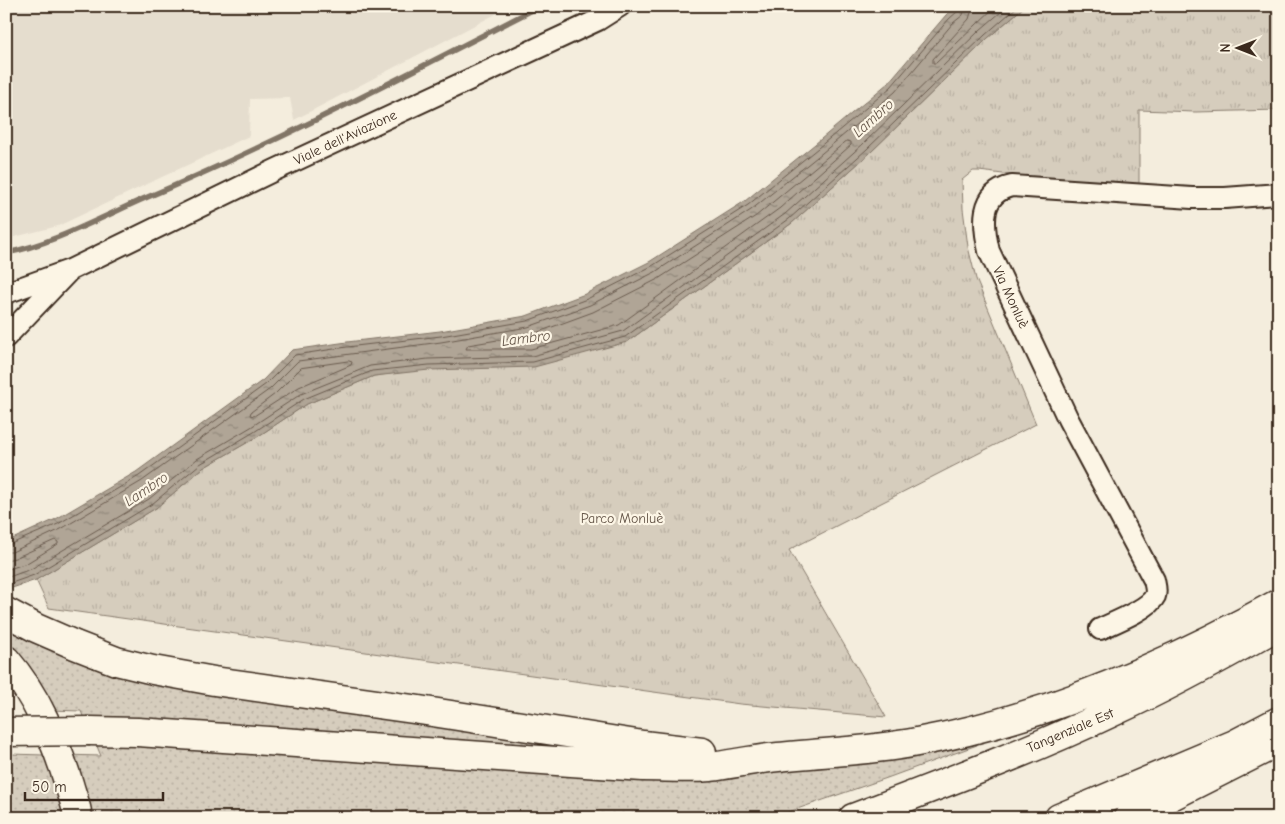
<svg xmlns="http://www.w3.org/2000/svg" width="1285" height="824" viewBox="0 0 1285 824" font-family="'Comic Neue',sans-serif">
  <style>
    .built { fill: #e5ddce }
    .grass { fill: url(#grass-dots); stroke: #887c6e }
    .park { fill: url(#park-tufts); stroke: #887c6e }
    .water { fill: url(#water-ripples); stroke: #817466 }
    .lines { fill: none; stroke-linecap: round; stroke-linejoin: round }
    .shore { stroke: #6a5b4e; stroke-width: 1 }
    .stream { stroke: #817466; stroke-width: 5.5 }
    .street-casing { stroke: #3b2a1e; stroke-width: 24 }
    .highway-casing { stroke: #3b2a1e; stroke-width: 31 }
    .street { stroke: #fcf5e5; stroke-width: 20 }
    .highway { stroke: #fcf5e5; stroke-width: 28 }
    .highway-bridge-casing { stroke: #3b2a1e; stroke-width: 31; stroke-linecap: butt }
    .highway-bridge { stroke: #fcf5e5; stroke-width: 28 }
    .labels { text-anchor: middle; stroke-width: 4.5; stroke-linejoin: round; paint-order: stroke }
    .street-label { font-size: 14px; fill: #3b2a1e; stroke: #fcf5e5 }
    .park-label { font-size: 14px; fill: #625346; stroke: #fcf5e5 }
    .water-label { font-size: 15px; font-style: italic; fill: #645548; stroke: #fcf5e5 }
  </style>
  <defs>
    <pattern id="grass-dots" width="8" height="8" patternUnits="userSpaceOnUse" patternTransform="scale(1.25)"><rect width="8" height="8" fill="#d6cdbd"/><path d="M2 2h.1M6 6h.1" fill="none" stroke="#b9b0a2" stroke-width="1.8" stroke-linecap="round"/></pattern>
    <pattern id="park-tufts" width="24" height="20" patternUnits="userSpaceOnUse" patternTransform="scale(1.25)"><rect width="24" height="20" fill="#d6cdbd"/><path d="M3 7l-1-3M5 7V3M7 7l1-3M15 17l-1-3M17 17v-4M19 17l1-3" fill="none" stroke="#b9b0a2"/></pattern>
    <pattern id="water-ripples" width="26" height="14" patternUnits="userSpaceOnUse" patternTransform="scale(1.25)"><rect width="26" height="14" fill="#b0a596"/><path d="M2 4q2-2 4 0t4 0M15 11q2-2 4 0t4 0" fill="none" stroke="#90877a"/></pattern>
  </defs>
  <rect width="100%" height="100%" fill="#f4eddd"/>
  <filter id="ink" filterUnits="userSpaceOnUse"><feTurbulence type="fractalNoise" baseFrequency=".02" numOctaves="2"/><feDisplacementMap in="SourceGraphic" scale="10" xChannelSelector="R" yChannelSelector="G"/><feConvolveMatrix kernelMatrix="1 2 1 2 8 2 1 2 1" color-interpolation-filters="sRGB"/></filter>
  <g filter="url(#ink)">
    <path class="built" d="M6,6h505l-217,114 -4,-22 -40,1 -1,37 -191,90 -52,13z"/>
    <path class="grass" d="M6,620l45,25 541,104 -508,-30 -3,-8 -31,-1 -7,-16 -37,-50z
      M94,739l664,33 52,-4 40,-5 127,-24v6l-90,33 -116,40h-687l-21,-63 38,1z
      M6,745l4,9 34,1 15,35 5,28h-58z"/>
    <path class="park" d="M1025,6h254v104l-84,2 -56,-2v77l-104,-9 -56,-7h-6l-11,9 1,29 5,38 8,32 60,145 -247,126 97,167 -146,-13 -691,-96 -13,-28 120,-72 47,-40 54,-31 50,-33 67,-28 253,-34 165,-119 79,-71 117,-114z"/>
    <path class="water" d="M956,6h69l-37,32 -117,114 -79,71 -165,119 -93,25 -105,3 -55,6 -67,28 -50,33 -54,31 -47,40 -120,72 -30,10v-48l50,-23 80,-47 127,-92 29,-30 55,-8 93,-11 86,-15 59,-22 64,-32 96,-61 70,-57 73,-61 58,-68z"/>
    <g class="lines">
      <path class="shore" d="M973,6l-4,13 -36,40v4h3l60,-57
        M847,141l4,1v3l-71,63 -161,117 -88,24h-65l2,-4 65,-11 60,-22 65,-33 98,-63z
        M349,361l3,1 -1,3 -52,22 -45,29 -4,-1 1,-3 24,-18 26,-26z
        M6,546l52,-22 81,-48 127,-92 29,-29 52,-8 94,-11 86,-15 60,-22 65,-33 96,-61 70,-57 73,-61 58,-68 9,-8 1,-5
        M6,552h6l49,-23 81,-48 128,-92 28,-28 143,-19 87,-15 62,-22 65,-33 96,-62 71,-57 73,-61 58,-69 10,-8 2,-9
        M6,560l9,-2 40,-18 3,2v2l-31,19 -21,7
        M6,578l25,-9 118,-70 48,-40 54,-32 50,-33 69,-28 58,-7 104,-3 91,-25 162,-117 78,-70 117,-114 28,-24
        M6,585l28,-10 118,-71 48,-40 54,-32 50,-33 68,-28 57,-6 104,-3 92,-25 164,-118 78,-70 118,-114 33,-29"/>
      <path class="stream" d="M6,253c44,-8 96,-36 137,-54 136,-57 266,-126 397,-193"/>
      <defs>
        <path id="street" d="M6,293l64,-23 205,-100 323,-150 22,-14
          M6,337l61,-64
          M1100,629c13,-6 49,-20 55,-33 2,-5 0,-11 -1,-16l-86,-161 -79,-168c-6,-26 -10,-58 23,-65l180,12h33l54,-4"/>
        <path id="highway" d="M6,612l30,16 39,17 41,16 37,9 61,11 199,28 230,36 59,7
          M6,660c31,36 49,80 63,124 3,11 8,23 9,34
          M90,731l48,1 505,35c22,0 45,2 68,0 22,-3 44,-8 67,-10 46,-5 93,-6 139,-15 127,-23 249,-76 362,-139
          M853,818c89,-34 178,-67 264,-108 55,-25 109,-55 162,-85
          M1059,818l176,-74 44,-23
          M1128,818l137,-69"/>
      </defs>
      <use href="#street" class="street-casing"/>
      <use href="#highway" class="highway-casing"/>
      <use href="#street" class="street"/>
      <use href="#highway" class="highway"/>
      <defs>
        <path id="highway-bridge" d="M6,732l84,-1"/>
      </defs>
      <use href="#highway-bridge" class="highway-bridge-casing"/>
      <use href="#highway-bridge" class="highway-bridge"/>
    </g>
  </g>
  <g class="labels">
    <g class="street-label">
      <text transform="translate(345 137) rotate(-25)" y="5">Viale dell'Aviazione</text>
      <text transform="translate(1011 297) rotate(65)" y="5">Via Monluè</text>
      <text transform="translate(1070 730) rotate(-23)" y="5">Tangenziale Est</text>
    </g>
    <g class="park-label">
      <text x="622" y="523">Parco Monluè</text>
    </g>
    <g class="water-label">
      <text transform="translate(873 118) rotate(-42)" y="5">Lambro</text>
      <text transform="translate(526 338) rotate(-7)" y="5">Lambro</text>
      <text transform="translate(146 489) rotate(-34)" y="5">Lambro</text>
    </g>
  </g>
  <rect width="1285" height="824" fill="none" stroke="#fcf5e5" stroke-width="25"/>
  <rect x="12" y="12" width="1260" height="799" fill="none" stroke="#3b2a1e" stroke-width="2" filter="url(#ink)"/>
  <g transform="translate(1238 48) rotate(270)" stroke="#fcf5e5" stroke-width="4" paint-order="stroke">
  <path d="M0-4L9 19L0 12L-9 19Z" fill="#3b2a1e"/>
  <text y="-8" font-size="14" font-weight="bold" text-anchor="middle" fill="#3b2a1e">N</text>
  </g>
  <path d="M25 792v8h138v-8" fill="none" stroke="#3b2a1e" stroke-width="2.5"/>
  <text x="32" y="792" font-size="15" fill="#3b2a1e" stroke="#fcf5e5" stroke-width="4" paint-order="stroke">50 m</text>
</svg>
